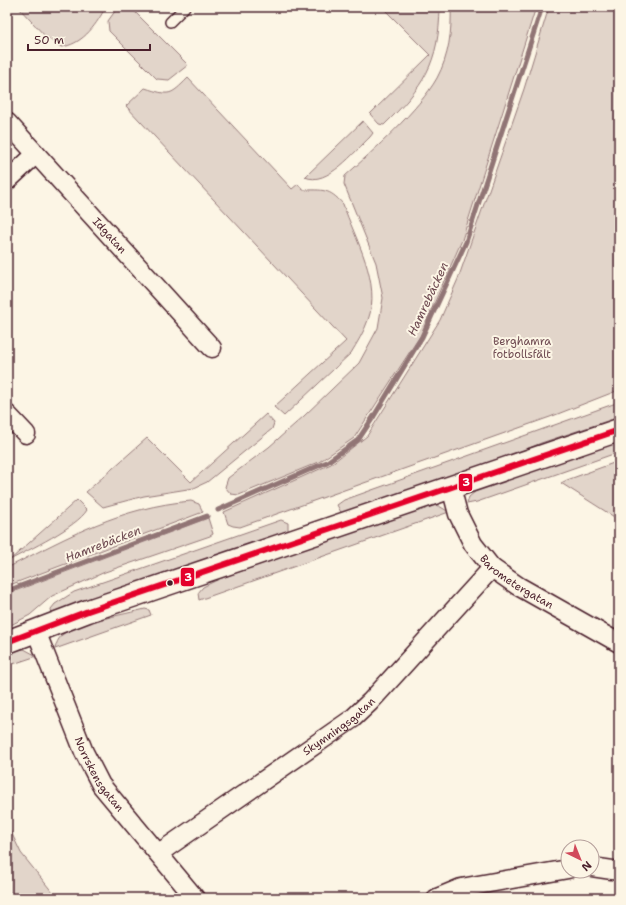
<svg xmlns="http://www.w3.org/2000/svg" width="626" height="905" viewBox="0 0 626 905" font-family="'Shantell Sans',sans-serif">
  <style>
    .green { fill: #e2d5ca; stroke: #967a7a }
    .lines { fill: none; stroke-linecap: round; stroke-linejoin: round }
    .stream { stroke: #917474; stroke-width: 5 }
    .lane-casing { stroke: #4a1f2b; stroke-width: 12 }
    .street-casing { stroke: #4a1f2b; stroke-width: 21 }
    .secondary-casing { stroke: #4a1f2b; stroke-width: 25 }
    .lane { stroke: #fcf5e5; stroke-width: 9 }
    .street { stroke: #fcf5e5; stroke-width: 18 }
    .secondary { stroke: #fcf5e5; stroke-width: 22 }
    .bus-1-casing { stroke: #fcf5e5; stroke-width: 9 }
    .bus-1 { stroke: #e4002b; stroke-width: 6 }
    .bus-dot { fill: #4a1f2b; stroke: #fcf5e5; stroke-width: 1.5 }
    .labels { text-anchor: middle; stroke-width: 4; stroke-linejoin: round; paint-order: stroke }
    .street-label { font-size: 11px; fill: #4a1f2b; stroke: #fcf5e5 }
    .park-label { font-size: 11px; fill: #704c53; stroke: #fcf5e5 }
    .water-label { font-size: 12px; font-style: italic; fill: #6d4950; stroke: #fcf5e5 }
    .line-badge { stroke: #fcf5e5; stroke-width: 1.5 }
    .badge-label { font-size: 11px; text-anchor: middle; font-weight: bold; fill: #fff }
  </style>
  <rect width="100%" height="100%" fill="#fcf5e5"/>
  <filter id="ink" filterUnits="userSpaceOnUse"><feTurbulence type="fractalNoise" baseFrequency=".025" numOctaves="2"/><feDisplacementMap in="SourceGraphic" scale="8" xChannelSelector="R" yChannelSelector="G"/><feConvolveMatrix kernelMatrix="1 2 1 2 8 2 1 2 1" color-interpolation-filters="sRGB"/></filter>
  <g filter="url(#ink)">
    <path class="green" d="M18,7h85l1,3c-9,17 -23,35 -43,37l-15,-10z
      M118,7h12l58,58 -19,15 -12,-1 -48,-48 -1,-10z
      M382,7h58c-1,57 -16,79 -56,118l-5,-1 -9,-10 60,-59z
      M451,7h85l-74,233 -42,96 -66,102 -35,24 -80,33 -8,-1 -6,-7 3,-9 41,-31 35,-31 55,-53 19,-35 5,-30 -7,-35 -32,-79 1,-8c28,-25 74,-66 92,-98 12,-22 15,-47 14,-71z
      M549,7h70v383l-69,27 -310,110 -7,-1 -5,-2 -4,-12 107,-48 36,-28 73,-116 18,-41 66,-190z
      M188,78l104,111 6,-5 5,6c20,0 26,-2 40,14 12,35 39,79 25,116 -4,12 -11,23 -17,33l-67,63 -10,-9 72,-66 -220,-235 19,-18c25,8 25,8 43,-10z
      M363,121l10,12 -3,4c-15,14 -43,50 -65,40z
      M619,402v15l-78,26 -60,25 -138,48 -6,-11 7,-5z
      M266,414l8,9 -2,6 -65,53 -13,6 -50,8 -41,11 -17,-15 61,-54 44,44z
      M619,440v12l-142,50 -10,2 2,-7 7,-6 16,-8 81,-26z
      M619,461v59l-58,-37 6,-3z
      M77,500l10,10c-10,17 -59,40 -77,50l-3,1v-3l3,2z
      M191,501l8,3 4,8 -196,74v-18c62,-32 114,-61 184,-67z
      M429,505l10,1 10,6 -250,88 -1,-7 5,-6 16,-8z
      M208,518l5,16 -3,2 -105,36 -53,24 -22,19 -23,12v-33z
      M281,520l7,3v11l-236,80 -1,-5 4,-5 19,-12z
      M145,609l4,1 2,5 -96,34c1,-5 3,-10 7,-14 13,-12 64,-21 83,-26z
      M24,649l13,7 -30,10v-14z
      M7,829l4,3 10,21 36,45h-43l-7,-8z"/>
    <g class="lines">
      <path class="stream" d="M218,510l109,-48 31,-22 16,-24 48,-79 44,-95 76,-235
        M7,591l200,-75"/>
      <defs>
        <path id="lane" d="M170,22l15,-15"/>
        <g id="street">
          <path id="s1" d="M7,122l205,226"/>
          <path d="M7,181l29,-27"/>
          <path d="M7,414l19,20"/>
          <path id="s2" d="M451,487l7,27 15,30 19,24 26,18 101,57"/>
          <path id="s3" d="M36,631l48,121 17,33 94,113"/>
          <path id="s4" d="M159,853l193,-134 18,-17 122,-134"/>
          <path d="M592,867l27,4"/>
          <path d="M437,898l24,-10 107,-19"/>
        </g>
        <path id="secondary" d="M7,642l81,-31 531,-181"/>
      </defs>
      <use href="#lane" class="lane-casing"/>
      <use href="#street" class="street-casing"/>
      <use href="#secondary" class="secondary-casing"/>
      <use href="#lane" class="lane"/>
      <use href="#street" class="street"/>
      <use href="#secondary" class="secondary"/>
      <defs>
        <path id="bus-1" d="M7,642l81,-31 531,-181"/>
      </defs>
      <use href="#bus-1" class="bus-1-casing"/>
      <use href="#bus-1" class="bus-1"/>
    </g>
  </g>
  <circle class="bus-dot" cx="170" cy="583" r="3.5"/>
  <g class="labels">
    <g class="street-label">
      <text dy="4" stroke="none"><textPath href="#s1" startOffset="153">Idgatan</textPath></text>
      <text dy="4" stroke="none"><textPath href="#s2" startOffset="120">Barometergatan</textPath></text>
      <text dy="4" stroke="none"><textPath href="#s4" startOffset="220">Skymningsgatan</textPath></text>
      <text dy="4" stroke="none"><textPath href="#s3" startOffset="157">Norrskensgatan</textPath></text>
    </g>
    <g class="park-label">
      <text x="522" y="345">Berghamra<tspan x="522" dy="13">fotbollsfält</tspan></text>
    </g>
    <g class="water-label">
      <text transform="translate(428 299) rotate(-65)" y="4">Hamrebäcken</text>
      <text transform="translate(103 544) rotate(-21)" y="4">Hamrebäcken</text>
    </g>
  </g>
  <g class="line-badge">
    <rect x="458" y="473" width="15" height="19" rx="4" fill="#e4002b"/>
    <rect x="180" y="567" width="15" height="20" rx="4" fill="#e4002b"/>
  </g>
  <g class="badge-label">
    <text x="466" y="486">3</text>
    <text x="188" y="581">3</text>
  </g>
  <rect width="626" height="905" fill="none" stroke="#fcf5e5" stroke-width="24"/>
  <rect x="12" y="12" width="602" height="881" fill="none" stroke="#4a1f2b" stroke-width="1.5" filter="url(#ink)"/>
  <g transform="translate(580 859) rotate(137)"><circle r="19" fill="#fcf5e5" stroke="#b59f9b"/>
  <path d="M0-3L7 15L0 10L-7 15Z" fill="#d1495b"/>
  <text y="-6" font-size="11" font-weight="bold" text-anchor="middle" fill="#4a1f2b">N</text>
  </g>
  <path d="M28 44v6h122v-6" fill="none" stroke="#4a1f2b" stroke-width="2"/>
  <text x="34" y="44" font-size="12" fill="#4a1f2b" stroke="#fcf5e5" stroke-width="3" paint-order="stroke">50 m</text>
</svg>
